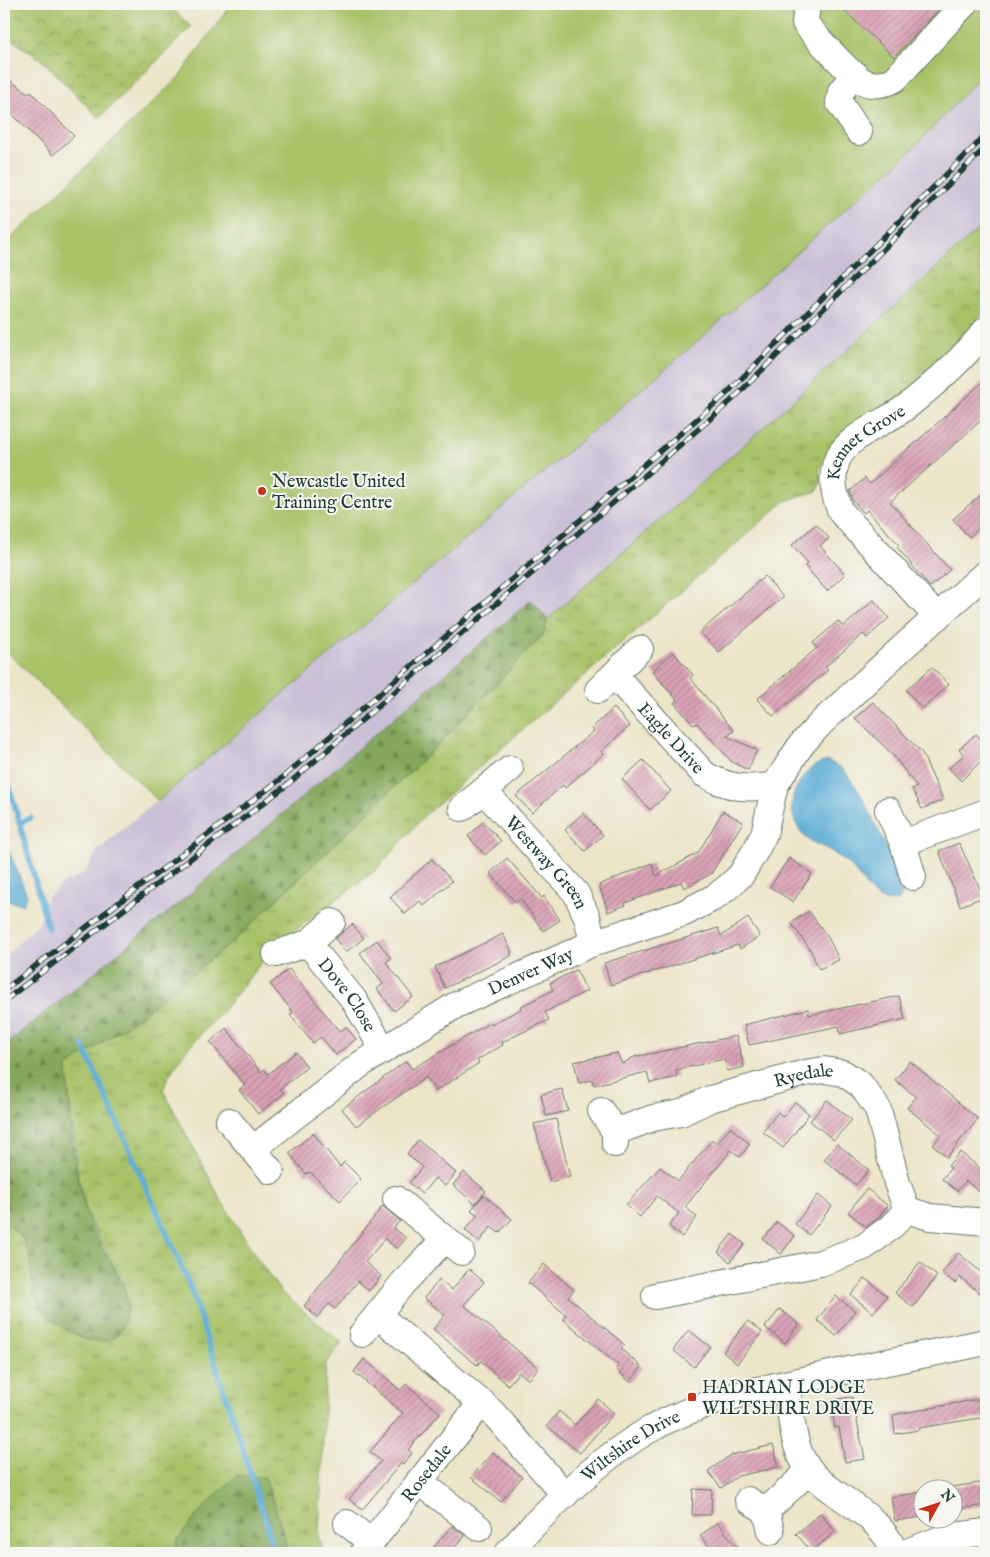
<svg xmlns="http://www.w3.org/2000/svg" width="990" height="1557" viewBox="0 0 990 1557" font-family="'IM FELL English',serif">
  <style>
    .railway { fill: #cabfd6 }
    .grass { fill: url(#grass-tufts); stroke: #64804e }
    .forest { fill: url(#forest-firs); stroke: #527248 }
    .park { fill: url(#park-crowns); stroke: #64804e }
    .pitch { fill: #a8c268; stroke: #64804e }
    .water { fill: #5dadd7; stroke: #3e7586 }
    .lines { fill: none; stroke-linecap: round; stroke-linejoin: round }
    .stream { stroke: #5dadd7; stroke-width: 5.5 }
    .building { fill: url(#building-hatch) }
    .minor-casing { stroke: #677868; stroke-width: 28 }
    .minor { stroke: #fff; stroke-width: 26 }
    .rail-casing { stroke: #1f3d34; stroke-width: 5.5 }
    .rail { stroke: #f6f6f2; stroke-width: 4; stroke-dasharray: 11; stroke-linecap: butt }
    .poi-dot { fill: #c8321e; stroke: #f6f6f2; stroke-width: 2 }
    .labels { text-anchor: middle; stroke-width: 4; stroke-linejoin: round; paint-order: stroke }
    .street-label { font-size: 18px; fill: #1f3d34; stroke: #f6f6f2 }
    .poi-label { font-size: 18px; fill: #1f3d34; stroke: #f6f6f2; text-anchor: start }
  </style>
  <defs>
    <pattern id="grass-tufts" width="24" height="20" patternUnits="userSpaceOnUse" patternTransform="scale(1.25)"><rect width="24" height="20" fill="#a8c268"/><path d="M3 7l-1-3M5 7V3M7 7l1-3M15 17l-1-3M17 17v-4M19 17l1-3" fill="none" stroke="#889f56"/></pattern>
    <pattern id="forest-firs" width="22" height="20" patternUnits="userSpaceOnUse" patternTransform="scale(1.25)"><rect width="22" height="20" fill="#86a85c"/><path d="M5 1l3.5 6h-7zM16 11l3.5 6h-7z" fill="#6d8a4d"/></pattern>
    <pattern id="park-crowns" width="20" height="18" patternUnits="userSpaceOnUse" patternTransform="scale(1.25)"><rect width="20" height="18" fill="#a8c268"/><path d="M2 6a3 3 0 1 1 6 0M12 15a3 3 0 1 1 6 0" fill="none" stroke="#889f56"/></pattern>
    <pattern id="building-hatch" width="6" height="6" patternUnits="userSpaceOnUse" patternTransform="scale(1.25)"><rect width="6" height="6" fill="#dba3b7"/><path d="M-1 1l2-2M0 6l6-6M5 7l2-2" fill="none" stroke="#b18696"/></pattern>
  </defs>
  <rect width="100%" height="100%" fill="#f6f6f2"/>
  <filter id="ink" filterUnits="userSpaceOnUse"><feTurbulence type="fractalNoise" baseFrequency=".02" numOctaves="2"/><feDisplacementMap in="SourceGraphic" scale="10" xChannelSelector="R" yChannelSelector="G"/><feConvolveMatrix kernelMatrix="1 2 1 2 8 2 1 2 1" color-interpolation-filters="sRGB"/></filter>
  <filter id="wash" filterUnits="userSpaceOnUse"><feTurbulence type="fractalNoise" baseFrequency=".0096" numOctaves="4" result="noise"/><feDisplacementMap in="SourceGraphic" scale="20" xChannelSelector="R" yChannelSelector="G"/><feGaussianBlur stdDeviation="1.12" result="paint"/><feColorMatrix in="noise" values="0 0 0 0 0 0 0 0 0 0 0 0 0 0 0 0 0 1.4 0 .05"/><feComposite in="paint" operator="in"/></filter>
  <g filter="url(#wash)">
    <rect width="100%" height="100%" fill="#ede5c9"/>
    <path class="railway" d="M986,70v152l-230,212 -208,185 -5,16 -539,477v-155l36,-35 8,-26 16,-13 21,-10 12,-22 601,-510 213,-190z"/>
    <path class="grass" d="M986,222v87l-16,19 -1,8 -47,45 -95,74 -8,14 2,13 -4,9 -32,10 -360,314 -50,56 -74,55 -36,32 -43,54 -35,37 -19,28 -5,13 58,110 36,58 24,34 61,51 -16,20 -7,176 6,14h-38l-50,-78 -35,34 -25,32v12h-173v-330c27,13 28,42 31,69l88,35 5,-19 -5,-24 -36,-70 -9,-38 -12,-109 70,-48 101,-81 205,-197 101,-106 5,-16 208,-185z"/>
    <path class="forest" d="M531,600l17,19 -5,16 -101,106 -205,197 -101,81 -69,48c3,48 5,100 19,146 4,12 11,23 16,34 9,19 28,40 25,62 -2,27 -18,38 -43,30 -12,-5 -36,-20 -43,-31 -19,-29 2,-66 -37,-85v-177l167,-136z
      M237,1475l28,2 18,55 4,21h-110v-12l25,-32z"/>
    <path class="park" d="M4,4h164l23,23 -92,91 -55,-56 -40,-28z"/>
    <path class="pitch" d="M231,4h755v66l-75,81 -213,190 -540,460 -149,-147 -5,-12v-397l175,-168z"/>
    <path class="water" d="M828,761l15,8 17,24 43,88 2,7 -7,13c-26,5 -33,-22 -49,-36 -6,-5 -12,-10 -18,-14 -9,-5 -20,-8 -27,-15 -13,-16 -16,-36 -5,-53 9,-13 14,-19 29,-22z
      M4,839l23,56 -4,10 -16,-5 -3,-4z"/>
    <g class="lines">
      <path class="stream" d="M4,766l44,162
        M19,823l12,-5
        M83,1045l107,241 77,239 6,28"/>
    </g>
    <g id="blocks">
      <path class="building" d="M837,4h107l-50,53z
        M4,76l24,17 2,-2 44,45 -21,19 -49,-49z
        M986,379v37l-96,86 60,68 -20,17 -33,-40 2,-2 -32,-35 -3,3 -11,-12 -3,-10 15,-13 5,6z
        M986,490v32l-17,15 -16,-18z
        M816,524l13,14 -9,8 25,28 -18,17 -22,-25 3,-3 -16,-18z
        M765,576l18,21 -64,55 -19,-20z
        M874,600l15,18 -22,20 -4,-4 -38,33 3,3 -55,46 -16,-17 60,-51 -4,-5 25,-22 5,6z
        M673,652l20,23 -3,3 44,53 -7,5 30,14 -9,20 -16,-8 -35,-39 -3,2 -20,-22 3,-3 -25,-29z
        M932,667l17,18 -27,24 -16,-19z
        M873,702l49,51 21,47 -21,9 -10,-20 5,-2 -24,-32 -38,-37z
        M614,708l16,18 -29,25 3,3 -39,34 -2,-3 -31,28 -16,-17 78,-65 -2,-3z
        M976,734l10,11v11l-25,25 -12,-13 15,-13 -5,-6z
        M643,760l28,31 -21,19 -28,-31z
        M723,811l20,11 -32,52 -27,14 -3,-6 -56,21 1,2 -18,7 -9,-27 53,-22 4,13 42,-23z
        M583,813l20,22 -18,16 -20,-21z
        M483,822l18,19 -16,14 -17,-19z
        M959,843l25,54 -24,9 -21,-55z
        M507,858l35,40 2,-2 16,24 -17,11 -22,-32 -5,4 -26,-30z
        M789,858l23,16 -19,28 -23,-15z
        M432,859l20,22 -28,25 -4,-5 -15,13 -15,-17z
        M809,911l20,28 10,21 -20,9 -9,-20 -19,-26z
        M748,918l12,18 -20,13 -2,-4 -127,40 -7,-22 114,-35 3,8z
        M352,924l12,14 -18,14 -11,-13z
        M503,934l8,16v6l-66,32 -10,-21z
        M377,940l14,18 -5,4 27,35 -19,14 -17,-22 6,-5 -23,-31z
        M289,969l51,63 6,-5 10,12 -20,16 -15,-18 -8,6 -23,-28 3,-3 -23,-28z
        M576,970l11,21 -42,21 4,8 -47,22 1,3 -26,15 2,3 -43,28 -10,-14 -70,49 -14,-17 64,-48 6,8 79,-47 1,2 29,-15 -1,-2 33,-17 -3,-7z
        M899,996l6,23 -65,15 -1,-8 -90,19 -5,-20 64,-16 1,6z
        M226,1028l35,44 3,-3 4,5 28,-22 11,15 -27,22 4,4 -26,21 -19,-24 6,-5 -35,-43z
        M736,1036l8,31 -17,4 -3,-12 -48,11 1,7 -27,6 -3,-11 -53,13 -2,-5 -13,3 -5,-21 43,-9 5,11 12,-7z
        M910,1061l68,58 -31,38 -14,-12 8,-10 -34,-27 9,-11 -21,-17z
        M562,1089l6,22 -22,5 -5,-22z
        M827,1100l25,20 -18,20 -24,-19z
        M795,1102l14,12 -26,34 -20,-16 15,-20 5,5z
        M556,1119l14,58 -20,5 -16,-58z
        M730,1127l20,17 -10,13 -9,-7 -46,57 12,10 -15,20 -13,-11 10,-13 -22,-17 -17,21 -14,-12 34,-38 18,14 34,-41 5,4z
        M313,1133l27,34 4,-5 17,17 -21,22 -30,-29 -4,2 -17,-21z
        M418,1140l38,33 -11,13 -10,-8 -13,16 -13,-11 13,-16 -15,-13z
        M837,1144l32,26 -13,15 -32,-25z
        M960,1152l26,21v24l-20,-16 -9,10 -15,-12 9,-11 -3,-2z
        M464,1172l22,19 -11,13 -22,-19z
        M867,1189l21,17 -10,12 -12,9 -18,-15z
        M484,1195l28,24 -13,14 -8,-6 -12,15 -14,-12 13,-15 -7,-5z
        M818,1195l14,11 -23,29 -14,-11z
        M383,1206l17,15 -6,7 12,10 -9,11 -12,-10 -20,23 16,14 -12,15 -11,-10 -23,28 -6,-5 -12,13 -13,-11z
        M777,1222l18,14 -14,18 -18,-15z
        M732,1234l13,10 -15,18 -12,-10z
        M958,1253l28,23v22l-26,-21 -5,6 -13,-10z
        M920,1262l17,14 -24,31 -18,-14z
        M544,1264l30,26 -6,7 57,48 -4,4 21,18 -12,15 -14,-13 3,-3 -56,-47 3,-4 -38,-32z
        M469,1269l15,13 -20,23 74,63 -9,12 -10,-8 -11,13 -27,-24 -4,4 -44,-36 12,-14 -21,-17 15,-18 13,10z
        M865,1278l22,18 -14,17 -22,-18z
        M836,1296l19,15 -19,25 -19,-16z
        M780,1309l19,15 -14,19 -20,-16z
        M748,1321l14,11 -25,32 -14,-12z
        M689,1330l21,17 -16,20 -21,-17z
        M364,1359l36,31 6,-6 34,29 -32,37 4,3 -9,12 -2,-2 -39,47 -13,-11 32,-38 -11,-9 33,-39 -49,-41z
        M852,1397l13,62 -20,3 -6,-35 -4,1 -5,-28z
        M598,1399l16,14 -34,40 -33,-27 12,-15 16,14z
        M974,1400h12v17l-67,11v2l-24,4 -2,-19z
        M773,1445l6,22 -41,9 -17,12 -13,-17 23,-16z
        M493,1452l29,25 -21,25 -30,-25z
        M986,1482v23l-34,5v-23z
        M693,1489l19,1 -1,25h-19z
        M922,1492v25l-27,4 -4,-24z
        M820,1513l15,18 -23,21 -16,-18z
        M717,1522l25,31h-27l-15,-17z
        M452,1526l13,10 -15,17h-21z"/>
    </g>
  </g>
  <g filter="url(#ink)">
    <use href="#blocks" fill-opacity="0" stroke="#677868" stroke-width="1"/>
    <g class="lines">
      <defs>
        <g id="minor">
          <path d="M807,4l-2,19c10,13 45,51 57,58 11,6 24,3 33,-2l69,-75"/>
          <path d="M855,74l-14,17 -2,11 20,30"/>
          <path id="s1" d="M937,617l-96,-105c-7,-16 -11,-34 -4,-52 11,-25 48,-37 69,-53 29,-23 57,-48 80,-77"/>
          <path id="s2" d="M614,675l90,99c23,14 44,16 71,11"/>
          <path d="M598,690l42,-41"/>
          <path id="s3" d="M485,792l91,101 11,24 6,26"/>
          <path d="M462,808l48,-39"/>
          <path d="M888,810l15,33 10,34"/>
          <path d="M903,843l83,-31"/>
          <path id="s4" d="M308,943l46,57 29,49"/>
          <path d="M276,954l32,-11 24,-21"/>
          <path d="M601,1111l14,21v12"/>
          <path d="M229,1121l42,50"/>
          <path id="s5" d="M615,1132l38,-14 28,-5 29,-14 95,-26 19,-3 19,3 18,12 17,24 19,74 10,27 -16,17 -27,20 -43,16 -166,33"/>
          <path id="s6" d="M253,1149l108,-85 95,-59 137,-62 91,-30 31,-16 13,-10 13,-12 16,-27 7,-14 11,-49 26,-40 20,-22 81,-75 84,-75"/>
          <path d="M396,1199l65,53"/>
          <path d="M907,1210l23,7 56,5"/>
          <path d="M378,1315l115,98 72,82"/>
          <path d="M362,1334l41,-51 42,-44"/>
          <path d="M786,1384c5,24 5,56 18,78 22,36 74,46 91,91"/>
          <path d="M419,1481l60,47"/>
          <path d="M748,1500l18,11 5,20"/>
          <path d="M766,1511l44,-41"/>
          <path d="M347,1523l24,19"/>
          <path id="s7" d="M363,1553l119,-151"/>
          <path id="s8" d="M508,1553c40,-45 87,-91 139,-122 50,-29 108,-41 165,-53 58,-13 116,-24 174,-36"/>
          <path d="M904,1553l42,-16 40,-5"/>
        </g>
      </defs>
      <use href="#minor" class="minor-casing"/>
      <use href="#minor" class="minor"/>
      <defs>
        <path id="rail" d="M4,990l278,-212 444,-384 260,-259
          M4,1001l283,-216 445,-385 254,-253"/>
      </defs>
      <use href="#rail" class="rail-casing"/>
      <use href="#rail" class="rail"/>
    </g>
  </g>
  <g class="poi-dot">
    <circle cx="262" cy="491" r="5"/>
    <rect x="687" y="1392" width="10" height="10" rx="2.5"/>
  </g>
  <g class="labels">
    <g class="street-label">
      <text dy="6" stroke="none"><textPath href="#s1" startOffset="228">Kennet Grove</textPath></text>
      <text dy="6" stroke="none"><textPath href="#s2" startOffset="85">Eagle Drive</textPath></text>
      <text dy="6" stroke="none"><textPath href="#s3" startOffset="94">Westway Green</textPath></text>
      <text dy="6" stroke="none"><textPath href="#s6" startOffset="331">Denver Way</textPath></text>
      <text dy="6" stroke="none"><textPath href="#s4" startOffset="65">Dove Close</textPath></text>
      <text dy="6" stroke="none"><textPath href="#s5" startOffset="198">Ryedale</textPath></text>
      <text dy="6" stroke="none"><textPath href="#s8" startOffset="164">Wiltshire Drive</textPath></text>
      <text dy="6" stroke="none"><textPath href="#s7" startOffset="102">Rosedale</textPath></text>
    </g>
    <g class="poi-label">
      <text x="272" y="487">Newcastle United<tspan x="272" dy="21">Training Centre</tspan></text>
      <text x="702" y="1393">HADRIAN LODGE<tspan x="702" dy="21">WILTSHIRE DRIVE</tspan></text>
    </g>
  </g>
  <rect width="990" height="1557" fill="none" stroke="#f6f6f2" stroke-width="20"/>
  <g transform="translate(938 1504) rotate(50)"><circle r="24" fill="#f6f6f2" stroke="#a0aca6"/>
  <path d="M0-4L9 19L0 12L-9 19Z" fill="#c8321e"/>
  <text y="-8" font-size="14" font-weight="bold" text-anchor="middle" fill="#1f3d34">N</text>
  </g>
</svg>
